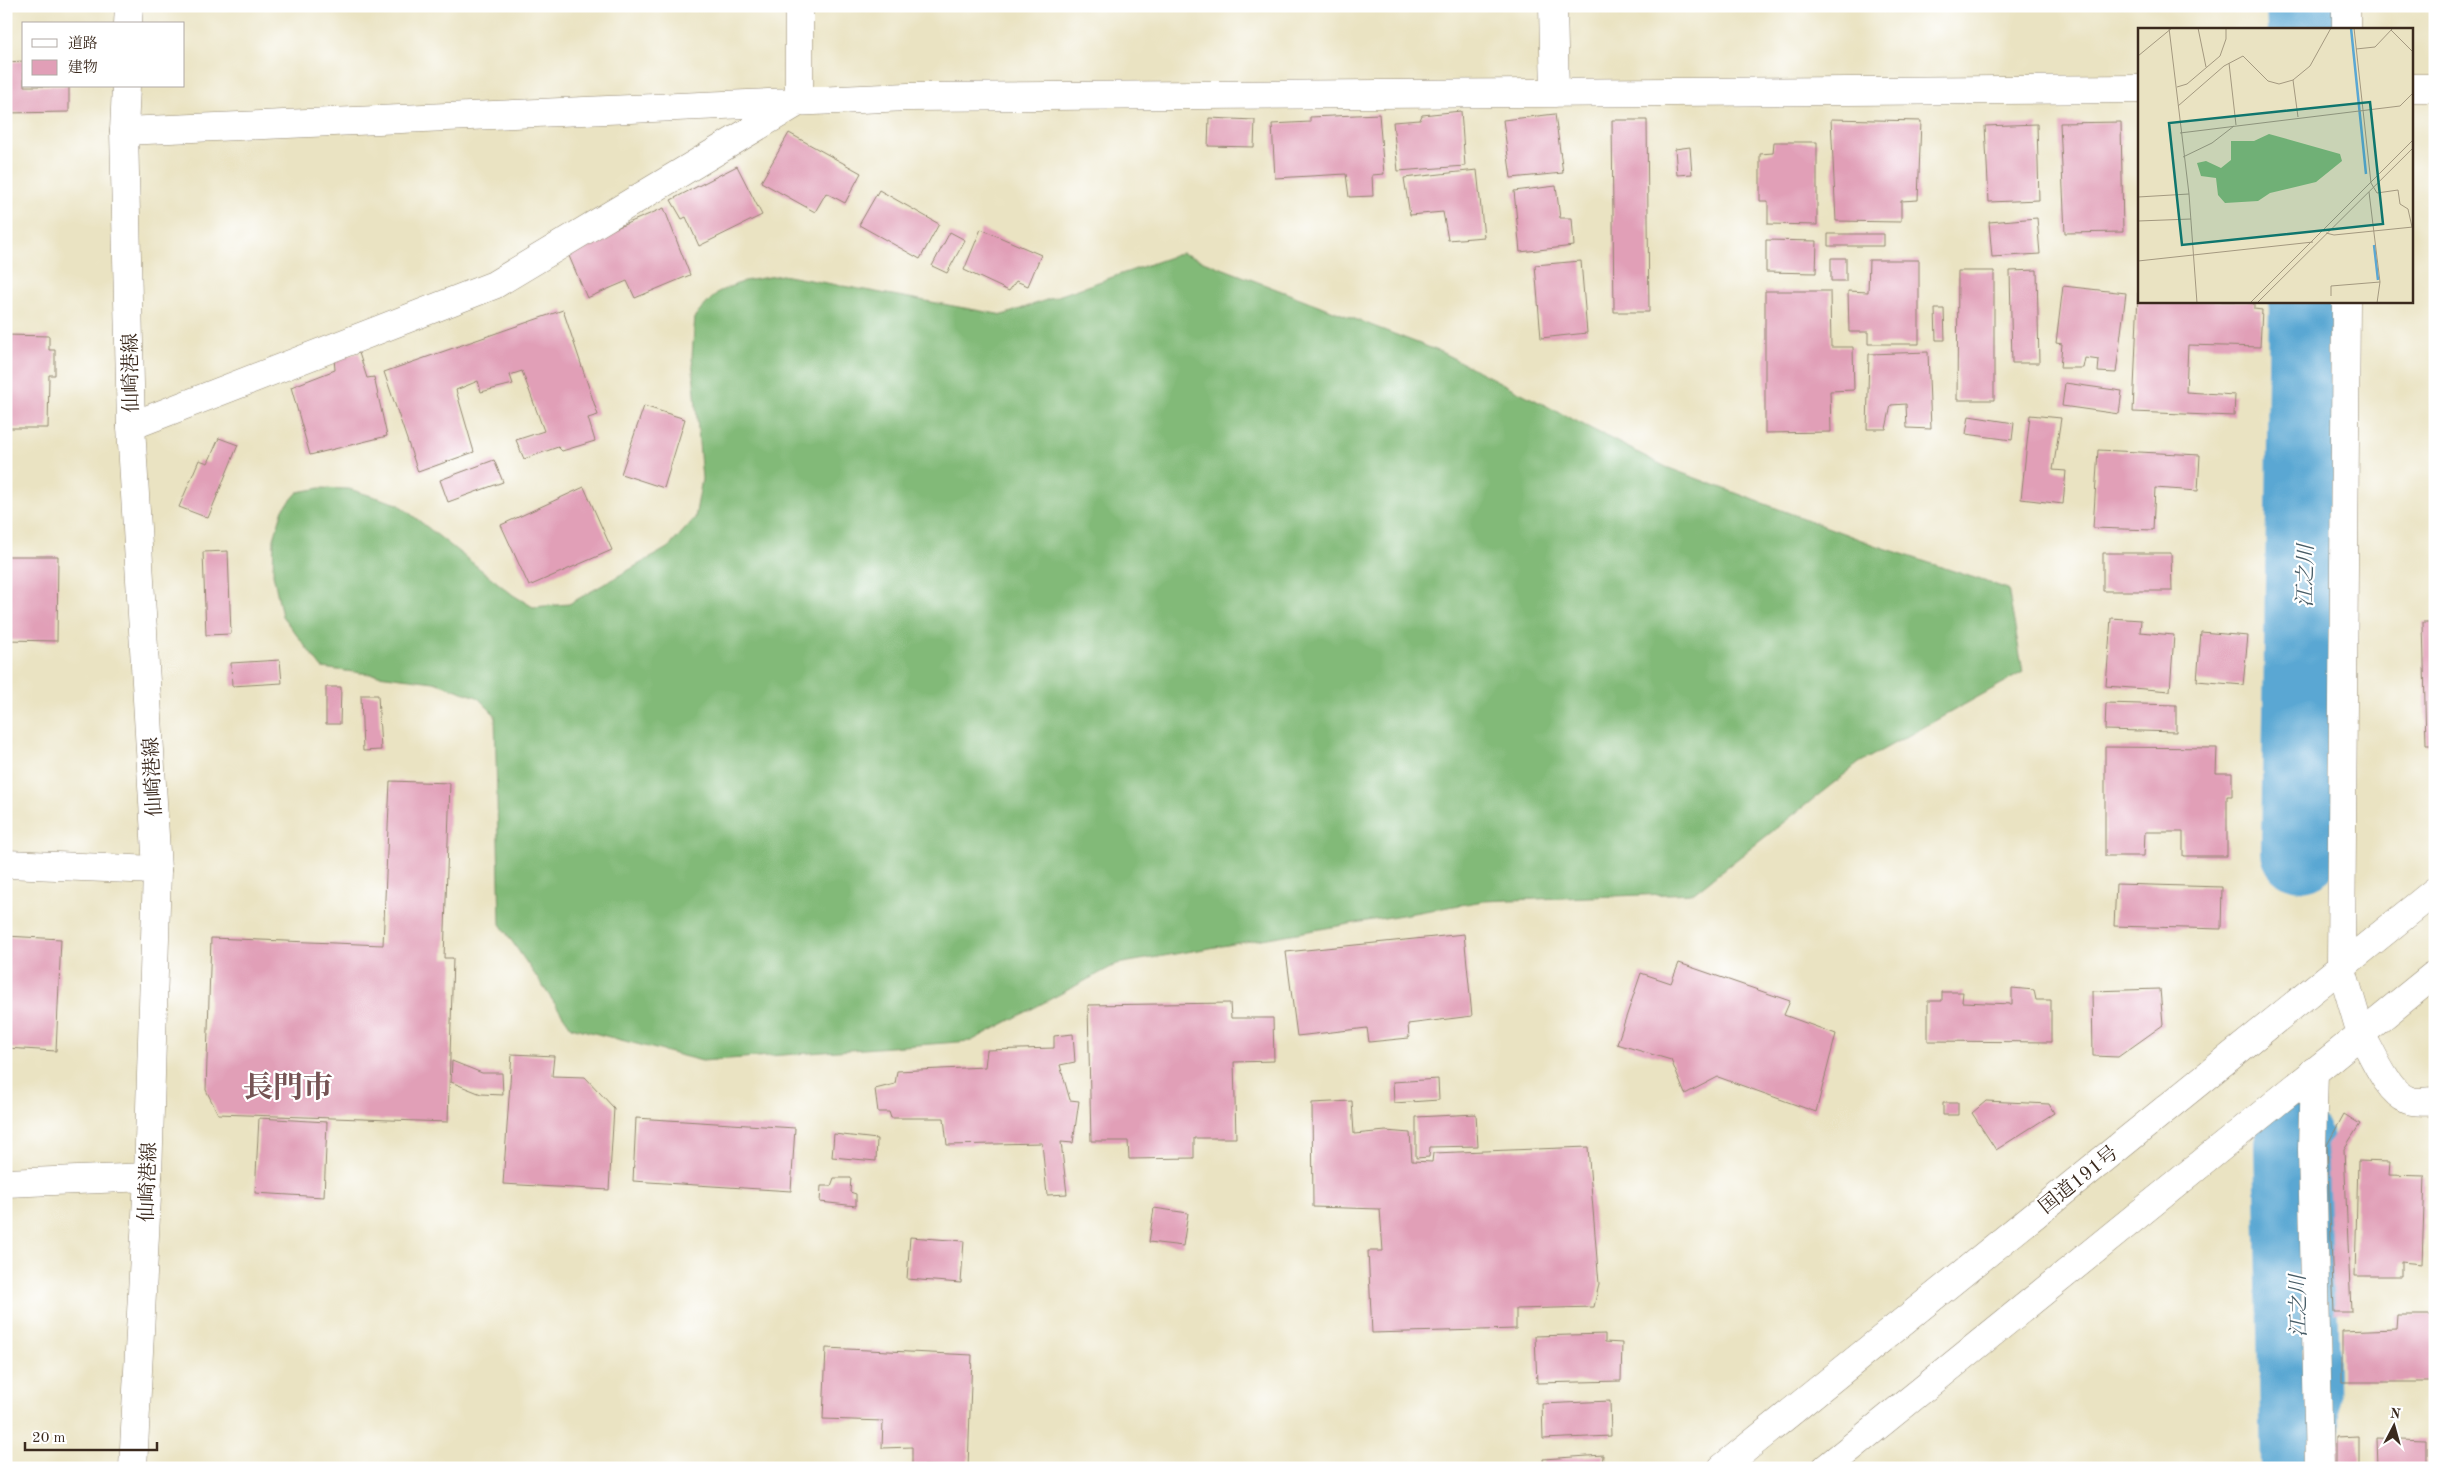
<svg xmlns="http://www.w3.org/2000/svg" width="2441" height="1474" viewBox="0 0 2441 1474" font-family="'Old Standard TT','Noto Serif JP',serif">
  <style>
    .forest { fill: #82ba78; stroke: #5e724b }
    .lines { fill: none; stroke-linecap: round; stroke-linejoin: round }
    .river { stroke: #5aa7d3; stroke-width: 80 }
    .building { fill: #e19fb7 }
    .street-casing { stroke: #928670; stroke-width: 29 }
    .secondary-casing { stroke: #928670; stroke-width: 29 }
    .primary-casing { stroke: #928670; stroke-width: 29 }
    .highway-casing { stroke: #928670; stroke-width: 29 }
    .street { stroke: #fff; stroke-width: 28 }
    .secondary { stroke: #fff; stroke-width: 28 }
    .primary { stroke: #fff; stroke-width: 28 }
    .highway { stroke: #fff; stroke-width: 28 }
    .labels { text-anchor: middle; stroke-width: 4.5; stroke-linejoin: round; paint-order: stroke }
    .street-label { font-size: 20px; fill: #3b2a1e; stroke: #fff }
    .water-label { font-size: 21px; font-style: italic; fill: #475c66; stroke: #fff }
    .town-label { font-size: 30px; font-weight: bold; fill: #755354; stroke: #fff }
    .inset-river { fill: none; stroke: #5aa7d3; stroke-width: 2.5 }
    .inset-road { fill: none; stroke: #a49980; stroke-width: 1 }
    .view { fill: #0f766e; fill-opacity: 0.15; stroke: #0f766e; stroke-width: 2.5 }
    .inset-edge { fill: none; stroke: #3b2a1e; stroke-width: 2.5 }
  </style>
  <rect width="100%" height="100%" fill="#fff"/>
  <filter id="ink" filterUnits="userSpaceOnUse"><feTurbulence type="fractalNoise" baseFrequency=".02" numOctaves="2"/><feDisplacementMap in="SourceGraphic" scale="10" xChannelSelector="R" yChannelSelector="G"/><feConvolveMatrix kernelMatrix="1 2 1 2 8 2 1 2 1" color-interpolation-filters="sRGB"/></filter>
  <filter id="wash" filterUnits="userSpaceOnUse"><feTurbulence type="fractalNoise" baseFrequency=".0096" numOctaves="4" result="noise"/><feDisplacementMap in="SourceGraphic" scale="20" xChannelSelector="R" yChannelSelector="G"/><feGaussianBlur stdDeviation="1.12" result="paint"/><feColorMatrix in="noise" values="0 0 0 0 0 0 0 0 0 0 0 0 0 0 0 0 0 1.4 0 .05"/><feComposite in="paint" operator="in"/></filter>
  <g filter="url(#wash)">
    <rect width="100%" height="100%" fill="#eae3c2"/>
    <path class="forest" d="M1182,253l259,99 225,115 209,78 133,44 15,83 -164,91 -165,130 -211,8 -366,63 -146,77 -269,20 -131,-34 -71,-103 -5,-209 -18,-18 -43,-15 -112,-14 -40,-52 -9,-42 1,-36 9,-29 15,-17 22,-4 29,1 49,15 115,91 20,12 36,-3 100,-57 26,-29 7,-39 -10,-122 3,-41 23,-24 26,-11 38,-6 221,40z"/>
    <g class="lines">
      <path class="river" d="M2306,6l1,23
        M2301,851l8,-550
        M2294,1145l7,323"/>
    </g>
    <g id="blocks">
      <path class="building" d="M24,61v25h45v26l-63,1v-51z
        M1461,111l4,55 -67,5 -5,-49 27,-2 2,-5z
        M1379,114l5,60 -12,1 1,21 -24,1 -3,-23 -71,4 -3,-54 38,-2v-5z
        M1555,114l8,59 -52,5 -8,-58z
        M1209,118l46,2 -1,27 -46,-1z
        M1831,119l90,2 -3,79 -17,1v21l-65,-1z
        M1612,120h35l2,192h-35z
        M2121,122l2,110 -58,1 -5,-110z
        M2037,124l2,76 -50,2 -4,-76z
        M789,133l72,40 -16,30 -19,-10 -11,19 -54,-30z
        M1774,142h43v83l-49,-1v-23h-8v-47l13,-1z
        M1690,147l2,27 -15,1 -2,-26z
        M737,166l25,49 -63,31 -13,-29 -4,2 -11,-19z
        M1477,170l7,67 -36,3 -5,-28 -33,3 -6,-37z
        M1556,186l4,32h12l2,28 -54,6 -6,-61z
        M879,190l60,34 -19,35 -61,-34z
        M664,208l26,67 -55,23 -8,-17 -40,17 -21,-49z
        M2037,218l3,36 -48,3 -3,-35z
        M981,229l60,26 -13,31 -12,-5 -7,10 -45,-21z
        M950,232l15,8 -18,33 -15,-7z
        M1828,234h56v12h-56z
        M1766,240l51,1 -1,32 -50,-1z
        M1831,258h15v23h-15z
        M1869,260h50v84h-51v-12h-19l-1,-41 20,1z
        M1581,261l6,72 -46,5 -6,-73z
        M2037,270l2,93h-27l-2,-92z
        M1958,271h36v129h-37z
        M2063,286l63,7 -10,80 -18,-1 1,-12 -14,-2 -2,10h-23l2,-24 -6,-1z
        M1765,291h65l1,56h22l1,43 -24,1 1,41 -66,1z
        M2138,293l2,8h114v8l8,1 -2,37 -72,-2 -2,47 49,3 -1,21 -101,-4z
        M1935,309h9l1,31h-9z
        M563,310l35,105 -10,3 7,23 -33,10 -4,-4 -34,12 -8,-19 28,-9 -22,-60 -12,4 3,9 -32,8 -3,-11 -22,9 18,62 -56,20 -34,-100z
        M6,335l43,1v14h6v25h-6l-1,53h-42z
        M1928,352l3,77 -24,-1 -1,-24 -15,1 -5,24h-19l2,-75z
        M359,353l8,25 7,-1 13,59 -77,19 -19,-68 44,-17 -1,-12z
        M2065,383l57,8 -3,23 -57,-8z
        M644,406l41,13 -21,69 -43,-14z
        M2030,415l31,3 -8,52 13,1 -3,33 -42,-5z
        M1969,416l45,7 -2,17 -46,-6z
        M219,438l19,7 -30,73 -29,-11 20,-47 9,3z
        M2098,450l102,5 -2,36 -43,-3 -2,42 -60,-2z
        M494,460l9,22 -55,20 -8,-22z
        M584,487l28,63 -83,36 -28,-61z
        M228,551l3,83 -25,1 -3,-83z
        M2103,553h68l1,38h-69z
        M6,556h52l-1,85 -51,-1z
        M2111,618l30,2 -1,12 34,3 -4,56 -64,-5z
        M2423,622h12v123h-9z
        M2201,632l47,4 -5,49 -46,-4z
        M280,660l2,23 -50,3 -1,-23z
        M326,687h15l-1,37h-14z
        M361,695h17l3,55 -18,1z
        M2106,703l70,2v27l-71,-2z
        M2105,747l112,1 -1,25h16v23h-5v60h-44v-24h-38l-1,24h-39z
        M390,781l60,2 -6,175h9l-5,164 -230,-8 -12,-24 5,-152 172,7z
        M2116,884l106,3 -1,42 -107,-3z
        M1464,934l8,82 -64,8 1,14 -40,4 -2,-14 -70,8 -11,-84z
        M6,936l55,3 -5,112 -50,-3z
        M1679,963l111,38 -6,14 52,19 -20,78 -98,-35 -33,17 -14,-34 -54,-16 24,-71 30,10z
        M2012,988l22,2 2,10h15v42l-123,-1v-40h14v-9h21l-1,10 50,2z
        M2160,989l3,36 -45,32 -25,-1 -1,-65z
        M1230,1003l1,15h42l1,43 -40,1 2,76h-42v20l-65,1 -1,-18h-37l-3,-136z
        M1073,1034l2,28 -15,3 10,35 9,1 -6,42 -12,-1 6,52 -20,1 -5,-52 -95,2 -3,-27h-53l-2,-6h-11l-3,-23 20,-5 2,-13 88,-4 2,-17 67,-2v-12z
        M512,1054l42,2 -2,20 33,1 29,31 -5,82 -106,-6z
        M452,1061l30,12h20l1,22 -22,-1 -30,-12z
        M1438,1079l1,21 -45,3 -1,-21z
        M1352,1101l2,33 32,-3 24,2 2,28 20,1 1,-9 155,-6 11,137 -5,23 -78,2v20l-144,4 -4,-82h15l-3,-42 -67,-2 -1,-104z
        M1986,1101l63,3 5,9 -58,37 -24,-37z
        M1943,1103h15v12h-15z
        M1476,1114l2,32 -48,1 -1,10 -13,1v-41z
        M2344,1114l16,10 -16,25 7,163h-17l-7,-167z
        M259,1118l68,4 -3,75 -69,-4z
        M636,1118l159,10 -4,63 -158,-10z
        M834,1134l43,5 -1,22 -44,-4z
        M2358,1161l32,1 -1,13 36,1 -3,88 -21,-2v14h-46z
        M834,1178h17l-1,14 6,2v12l-36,-4 1,-16h10z
        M1154,1208l34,5 -5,33 -34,-4z
        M2435,1220v16h-1l-3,-15z
        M910,1237l54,4 -3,42 -54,-4z
        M2397,1315h38v67h-93v-51l54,-2z
        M1605,1334v8l17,1 -1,38 -84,2 -2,-47z
        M826,1348l146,7 -4,113 -56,-3v-18l-30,1 1,-27 -60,-2z
        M1610,1401l1,35 -68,3 -1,-35z
        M2359,1436v32h-24v-31z
        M2377,1438l49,2v28h-48z
        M1603,1455l-1,13h-58l-1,-9z"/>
    </g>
  </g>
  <g filter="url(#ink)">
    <use href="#blocks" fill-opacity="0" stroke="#928670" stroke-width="1"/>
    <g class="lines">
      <defs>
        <path id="street" d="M1553,6l2,87
          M2412,88h23
          M799,102v-96
          M124,131l784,-34 1232,-8
          M131,426l363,-141 301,-181
          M2361,1034c11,19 26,58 47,66 8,3 18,2 27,1
          M2314,1071l-2,78 7,319
          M6,1183l142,-6"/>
        <path id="secondary" d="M2346,6v23
          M2346,301l-5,665 20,68
          M6,864l151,6"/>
        <path id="primary" d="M128,24l1,-18
          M126,86l-2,45 7,295 26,444 -9,307 -15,291"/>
        <path id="highway" d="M1722,1468l713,-577
          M1826,1468l609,-494"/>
      </defs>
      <use href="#street" class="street-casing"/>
      <use href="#secondary" class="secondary-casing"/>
      <use href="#primary" class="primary-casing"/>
      <use href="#highway" class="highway-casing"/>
      <use href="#street" class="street"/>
      <use href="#secondary" class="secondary"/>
      <use href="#primary" class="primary"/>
      <use href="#highway" class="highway"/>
    </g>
  </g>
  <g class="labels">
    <g class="street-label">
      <text transform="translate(130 373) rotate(-91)" y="7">仙崎港線</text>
      <text transform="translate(152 777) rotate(-93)" y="7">仙崎港線</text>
      <text transform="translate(2078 1179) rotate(-39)" y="7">国道191号</text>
      <text transform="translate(147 1182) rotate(-88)" y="7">仙崎港線</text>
    </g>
    <g class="water-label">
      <text transform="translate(2305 576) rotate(-89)" y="7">江之川</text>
      <text transform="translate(2298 1306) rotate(-91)" y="7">江之川</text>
    </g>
    <g class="town-label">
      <text x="288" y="1097">長門市</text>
    </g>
  </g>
  <g transform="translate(2138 28)">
    <rect width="275" height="275" fill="#eae3c2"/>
    <path d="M131,106l71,20 2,7 -26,21 -46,11 -12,8 -33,2 -7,-8 -2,-17 -15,-2 -4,-13 9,-2 15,7 10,-8v-19h23z" fill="#82ba78"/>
    <path class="inset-river" d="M213,0l15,146M236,217l4,35"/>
    <path class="inset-road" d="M31,0l20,166 8,109M60,0l8,39M216,0l17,155 6,10 21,-3 2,14 8,5 4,18M253,2l22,22M218,21l19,-2 18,-19M0,28l34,-28M91,35l7,62M155,52l17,-14 21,-38M39,59l10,-3 33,-28 6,-17v-11M40,78l46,-40 19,-10 25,25 11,3 14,-4 5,37M42,105l220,-27 13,-13M45,129l29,-14 22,-17M231,164l11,90 -3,21M0,169l51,-3M0,193l53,-2M188,205l8,2 79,-8M0,233l175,-19M193,268v-10l49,-4M112,275l163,-163M119,275l156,-155"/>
    <path class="view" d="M232,74l13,122 -201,21 -13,-122z"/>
    <rect width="275" height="275" class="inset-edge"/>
  </g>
  <rect width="2441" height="1474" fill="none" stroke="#fff" stroke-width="25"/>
  <rect x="22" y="22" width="162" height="65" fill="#ffffff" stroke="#b1aaa5"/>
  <rect x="32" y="39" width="25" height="8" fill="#ffffff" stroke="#b1aaa5"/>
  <text x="68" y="48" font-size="15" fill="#3b2a1e">道路</text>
  <rect x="32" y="60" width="25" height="15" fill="#e19fb7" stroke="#b1aaa5"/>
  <text x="68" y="72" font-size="15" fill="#3b2a1e">建物</text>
  <g transform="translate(2394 1426) rotate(6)" stroke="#ffffff" stroke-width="4" paint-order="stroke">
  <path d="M0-4L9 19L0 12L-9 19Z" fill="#3b2a1e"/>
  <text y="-8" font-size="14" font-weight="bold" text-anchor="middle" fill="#3b2a1e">N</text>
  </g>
  <path d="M25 1442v8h132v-8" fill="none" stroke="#3b2a1e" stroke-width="2.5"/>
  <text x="32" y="1442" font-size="15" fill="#3b2a1e" stroke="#ffffff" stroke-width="4" paint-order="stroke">20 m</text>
</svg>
